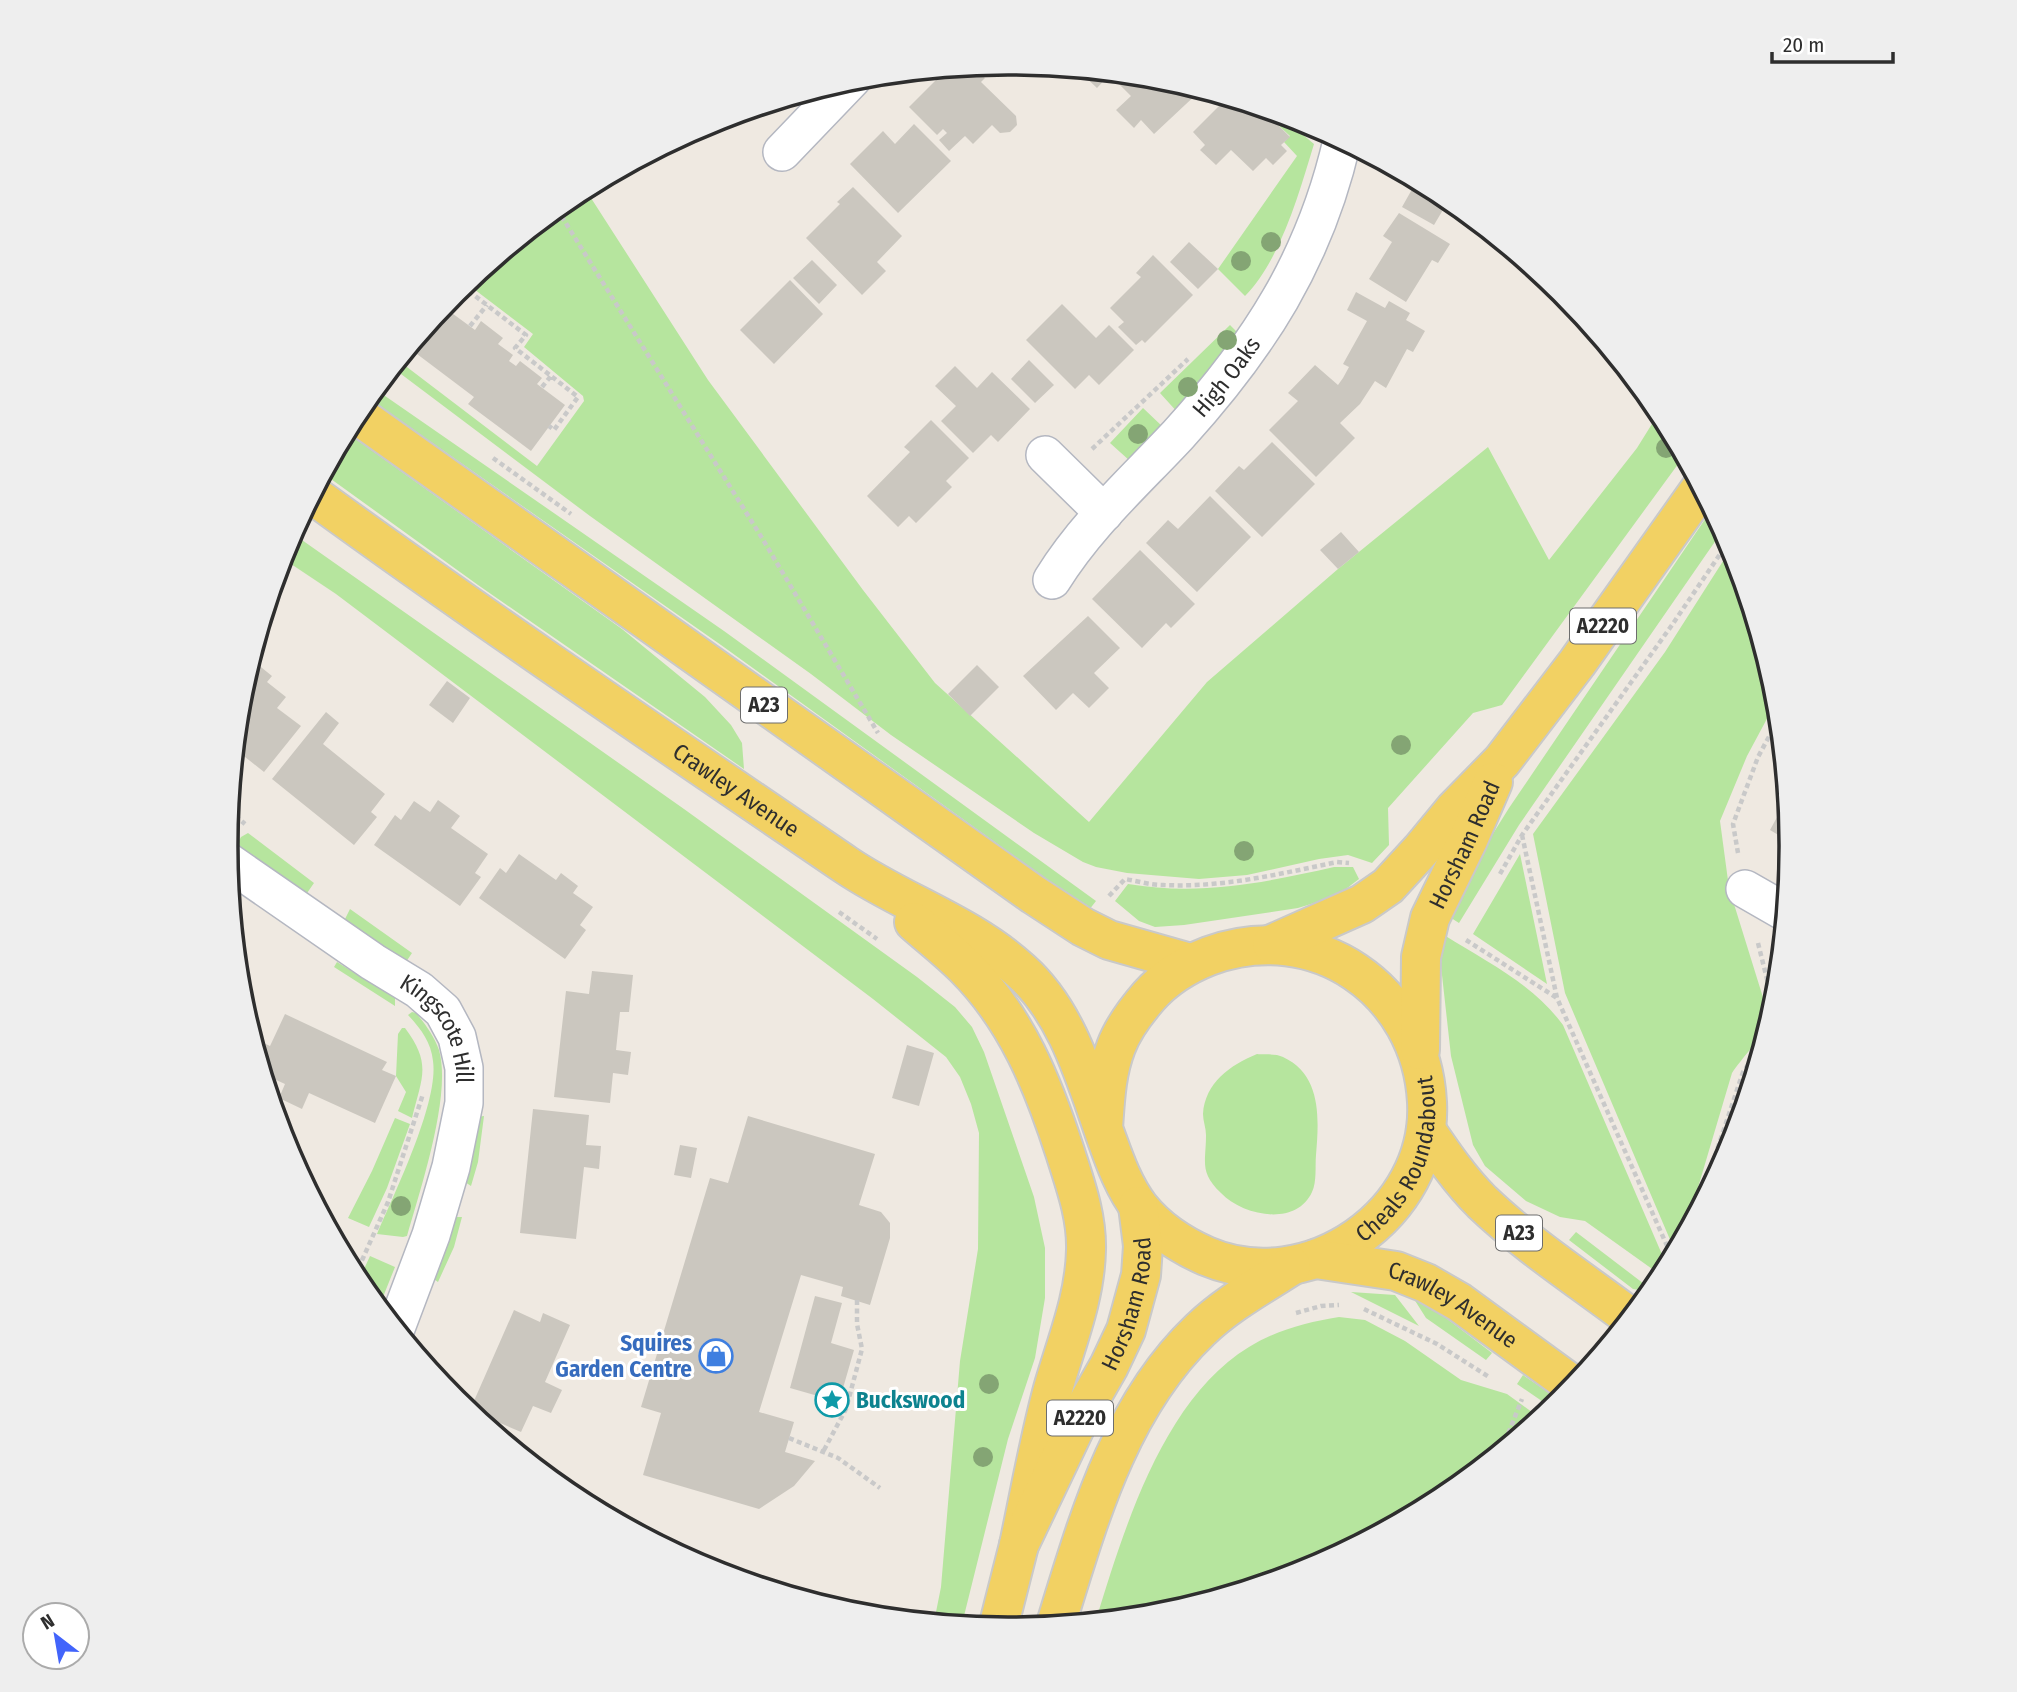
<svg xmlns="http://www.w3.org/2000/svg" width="2017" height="1692" viewBox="0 0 2017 1692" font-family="'Fira Sans Condensed',sans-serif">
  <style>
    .green { fill: #b6e59e }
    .building { fill: #cbc7bf }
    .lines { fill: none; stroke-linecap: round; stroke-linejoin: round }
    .minor-casing { stroke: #b4b7c1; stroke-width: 40 }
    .primary-casing { stroke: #c9c9c9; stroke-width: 42 }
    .path { stroke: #c9c9c9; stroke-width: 4.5; stroke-dasharray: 5 3.5; stroke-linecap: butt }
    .minor { stroke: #fff; stroke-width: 37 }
    .primary { stroke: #f2d163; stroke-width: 38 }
    .tree { fill: #84a574 }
    .labels { text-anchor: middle; stroke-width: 6; stroke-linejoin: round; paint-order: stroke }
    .shield { fill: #fff; stroke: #6d6d6d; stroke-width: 2 }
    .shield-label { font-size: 21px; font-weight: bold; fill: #2e2e2e }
    .street-label { font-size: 23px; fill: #2e2e2e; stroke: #fff }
    .shop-label { font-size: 23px; font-weight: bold; fill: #366cbe; stroke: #fff; text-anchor: end }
    .culture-label { font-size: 23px; font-weight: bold; fill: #0d838f; stroke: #fff; text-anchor: start }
    .rim { fill: none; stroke: #2e2e2e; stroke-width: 3.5 }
  </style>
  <rect width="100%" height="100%" fill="#efe9e1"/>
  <path class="green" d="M1283,118l31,26c-15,49 -33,115 -69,152l-27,-27 79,-113 -13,-14 6,-6 -13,-12z
    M591,198l117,182 155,210 72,93 154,139 118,-140 131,-113 150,-122 61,113 88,-112 23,-37 24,45 -182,249 -29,8 -85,95 1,37 -17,18 -24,-8 -29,4 -72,16 -48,4 -72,-6 -31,-6 -13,-5 -49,-29 -143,-98 -80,-61 -221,-158 -197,-148 6,-7 138,105 47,-65 -1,-5 -59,-49 9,-13 -67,-51 80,-65 1,1z
    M1230,325l9,9 -60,80 -19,-21z
    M375,389l349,242 372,270 -7,9 -368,-265 -333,-233 -19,-15z
    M1143,408l20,19 -33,34 -20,-18z
    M346,432l276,197 83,68 26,28 11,18 2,26 -266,-184 -154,-111z
    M1712,509l11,21 -204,295 -60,98 -11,-7 21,-44 40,-64z
    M292,533l392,276 233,168 38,30 17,20 12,25 50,145 11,51v50l-10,60 -27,81 -46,185 -28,-2 7,-35 19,-226 18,-112 1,-116 -8,-29 -11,-27 -14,-20 -73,-58 -537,-405 -54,-36z
    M1732,547l45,153 -30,56 -27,65 9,67 41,132c-4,13 -29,39 -38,53l-49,165 -9,11 -109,-256 -32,-159 132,-182z
    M248,833l66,50 -9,13 -69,-50 5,-9z
    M1520,854l27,130 -74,-50z
    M1334,867h19l6,12 -17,13 -18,8 -26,8 -114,17 -29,2 -16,-6 -24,-20 13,-17c72,12 135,-1 206,-17z
    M350,909l62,44 -6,9 -63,-39z
    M1444,935c43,27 89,49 119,90l104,241 -5,10 -77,-55 -25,-4 -34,-16 -41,-35 -12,-21 -22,-89 -11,-99z
    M337,962l58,36v8l-61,-39z
    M412,1012l4,1c10,12 18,23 23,37 13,45 -19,140 -32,186l-4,1 -26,-3c17,-40 62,-132 56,-173 -2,-19 -12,-32 -25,-46z
    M402,1028h3c27,36 17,49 7,90l-14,-7 8,-19 -10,-16 2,-42z
    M1257,1054c7,1 19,-1 26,3 39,18 36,62 33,98 -1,11 1,27 -4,37 -16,35 -69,24 -91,1 -22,-21 -15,-31 -15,-58 0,-7 -3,-14 -3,-21 2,-31 27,-49 54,-60z
    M484,1116l-6,46 -7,24 -9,-6 14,-63z
    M395,1118l15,6 -23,64 -18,39 -21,-9 24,-47z
    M454,1217h8l-8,30 -16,35 -7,-5z
    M1576,1232l76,58 -2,2 -17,-3 -64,-49z
    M370,1256l25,11 -16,40 -21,-25z
    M1351,1292l44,3 24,31z
    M1414,1299l15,6 63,48 -6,7 -60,-42z
    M1339,1317l26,3 40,21 56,39 46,14 33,24 -97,79 -135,73 -147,44 -65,6c28,-91 67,-221 153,-273 27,-17 59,-25 90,-30z
    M1523,1375l38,26 -9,7 -35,-24z"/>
  <path class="building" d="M973,67l12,11 -4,4 35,34 1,9 -7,7 -10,1 -8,-8 -19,19 -8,-8 -16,15 -10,-11 8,-7 -4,-4 -6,6 -28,-28 38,-38z
    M1078,70l33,3 -14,15z
    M1124,74l38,4 39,12 -47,44 -13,-14 -7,8 -18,-18 15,-14 -14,-14z
    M1227,98l51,15 -6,6 18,18 -9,8 6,6 -14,14 -7,-7 -13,13 -22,-21 -15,15 -16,-15 5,-5 -12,-13z
    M914,124l37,37 -53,52 -48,-49 33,-33 12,13z
    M1415,184l32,19 -13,22 -32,-18z
    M853,187l49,49 -25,26 9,9 -24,24 -56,-57 34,-34 -3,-2z
    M1399,213l51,31 -12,19 -6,-3 -26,42 -37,-23 23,-37 -9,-6z
    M1189,242l29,27 -20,20 -28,-27z
    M1153,255l40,40 -48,48 -3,-3 -6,5 -18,-18 6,-5 -14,-14 31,-31 -5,-4z
    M812,260l25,25 -18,19 -26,-26z
    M790,280l33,34 -49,50 -34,-34z
    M1356,292l29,16 4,-7 21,12 -4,7 19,11 -12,21 -6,-3 -21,39 -11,-7 -15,23 -20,19 15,15 -39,39 -47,-47 29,-29 -10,-8 27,-28 23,20 5,-7 6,-11 -6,-3 24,-43 -20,-11z
    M1062,304l34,34 13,-13 25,25 -35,35 -10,-10 -14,14 -49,-49z
    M445,308l30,22 6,-9 22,17 -5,6 15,11 -4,6 7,5 4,-5 22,17 -5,6 28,21 -34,46 -63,-47 6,-7 -61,-46z
    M1029,360l25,25 -19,18 -24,-24z
    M955,366l22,22 15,-16 38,37 -32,33 -7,-7 -18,18 -32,-32 15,-15 -21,-20z
    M931,420l38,38 -23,23 6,6 -36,36 -7,-7 -11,11 -31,-31 43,-44 -6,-5z
    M1272,442l43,42 -53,53 -47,-46 24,-25 5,4z
    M1210,496l41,41 -54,55 -51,-49 22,-23 10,9z
    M1341,532l18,20 -21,17 -18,-19z
    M1140,550l55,54 -24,24 -5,-5 -24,25 -50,-49z
    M1088,616l32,32 -26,25 15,15 -20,20 -16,-15 -17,17 -33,-34z
    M251,659l21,17 -5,6 19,15 -9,11 24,18 -37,46 -29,-23 6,-56z
    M977,665l22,22 -29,29 -22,-22z
    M447,681l23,17 -17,25 -24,-18z
    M326,712l13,11 -16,21 62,50 -14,18 6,5 -23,28 -82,-66z
    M1787,799l4,47 -1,17 -12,-7 9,-16 -17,-10z
    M438,800l22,16 -9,12 37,26 -13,19 6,4 -21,29 -86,-61 21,-30 6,5 13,-19 16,11z
    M519,854l37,26 5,-7 17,13 -5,7 20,14 -13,18 6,5 -21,29 -86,-61 21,-30 6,5z
    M592,971l41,4 -4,37h-9l-4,38 15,2 -3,23 -15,-2 -3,30 -56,-6 12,-106 23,3z
    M285,1014l102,48 -5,8 14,6 -21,47 -66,-30 -7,16 -23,-11 6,-14 -22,-10 -10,-33 2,-2 15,7z
    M907,1045l27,8 -15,53 -27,-8z
    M533,1109l56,6 -3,30 15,1 -2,23 -15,-2 -8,72 -56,-6z
    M748,1116l127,38 -16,51 22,7 9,11v15l-20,67 -29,-9 2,-9 -42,-12 -42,137 35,10 -9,30 30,9 -21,25 -35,23 -116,-34 18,-62 -20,-6 69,-229 18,5z
    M680,1145l17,3 -6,30 -17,-3z
    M815,1296l27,7 -11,40 23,7 -15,52 -49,-14z
    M514,1310l26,12 3,-9 27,12 -25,57 17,8 -11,23 -18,-7 -12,26 -51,-22z
    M491,1428l27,12 -3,9 -25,-20z"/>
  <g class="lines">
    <defs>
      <g id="minor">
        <path d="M782,152l70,-73"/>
        <path d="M1045,455l59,58"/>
        <path id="s1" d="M1052,580c34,-55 82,-98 126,-145 81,-89 137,-176 164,-294"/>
        <path id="s2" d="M227,861l146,101 46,28 24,21 14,26 7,31v35l-13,64 -20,68 -35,93"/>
        <path d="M1745,889l40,23"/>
      </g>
      <g id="primary">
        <path d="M356,414l678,481 49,32 26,13 81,23"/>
        <path id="s3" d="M313,495c175,127 354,248 533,370 56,38 124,59 175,106 46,41 64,106 84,163 9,25 18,52 35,74 17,21 41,37 66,48 102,44 227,-42 221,-154 -6,-113 -112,-185 -218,-146 -23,9 -43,21 -60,40 -13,15 -26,32 -33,51 -10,26 -11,53 -13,81"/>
        <path d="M914,922c17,15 35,29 51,45 52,52 78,117 100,185 10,32 22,64 21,98 -1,49 -20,93 -33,139 -14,52 -23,104 -34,156"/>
        <path d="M1272,944l90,-40 26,-18 33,-36 33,-40 48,-49 75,-98 124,-175"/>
        <path id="s4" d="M1420,1050l1,-93 9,-39 38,-78 25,-58"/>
        <path d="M1426,1130c17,25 34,50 56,72 45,43 99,78 148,115"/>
        <path id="s5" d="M1316,1259l80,12 30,12 33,19 115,84"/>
        <path d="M1056,1624c32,-103 63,-217 144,-294 27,-26 60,-44 91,-64"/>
        <path id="s6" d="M998,1628l21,-83 62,-130 28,-49 17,-36 15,-55 2,-29 -5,-40"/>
      </g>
    </defs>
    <use href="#minor" class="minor-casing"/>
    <use href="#primary" class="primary-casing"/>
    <path class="path" d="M557,209l205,329 116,195
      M462,286l64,49 -11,13 63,49 -24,33 -5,-4
      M470,326l17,-21
      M426,328l2,2
      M542,387l9,-11
      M1092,449l96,-90
      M493,458l78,56
      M229,810l16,14
      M1522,835l35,163 115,259
      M1738,853l-5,-29 25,-67 21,-39
      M1500,874l22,-39 150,-210 57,-84
      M1109,896l16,-17c12,2 25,6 38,6 59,3 116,-11 174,-23l12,1
      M839,912l38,27
      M1466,940l91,58
      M1758,943l16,64
      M1696,1213l47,-141 19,-27
      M355,1276l33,-74 35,-108
      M1364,1309l73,35 52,33
      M1296,1313l25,-7 18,-1
      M789,1438l49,20 42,30
      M1502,1449l20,-50
      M824,1450l22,-41 16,-60 -5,-25v-24"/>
    <use href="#minor" class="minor"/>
    <use href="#primary" class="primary"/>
  </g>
  <g class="tree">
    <circle cx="1271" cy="242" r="10"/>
    <circle cx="1241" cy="261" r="10"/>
    <circle cx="1227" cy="340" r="10"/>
    <circle cx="1188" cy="387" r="10"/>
    <circle cx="1138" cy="434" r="10"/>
    <circle cx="1666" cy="448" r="10"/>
    <circle cx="1401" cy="745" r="10"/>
    <circle cx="1244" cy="851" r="10"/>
    <circle cx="401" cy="1206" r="10"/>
    <circle cx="989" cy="1384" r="10"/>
    <circle cx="983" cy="1457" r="10"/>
  </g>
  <defs>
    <symbol id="shop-ring" viewBox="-11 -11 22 22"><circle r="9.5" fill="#fff" stroke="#3f7fe0" stroke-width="1.5"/><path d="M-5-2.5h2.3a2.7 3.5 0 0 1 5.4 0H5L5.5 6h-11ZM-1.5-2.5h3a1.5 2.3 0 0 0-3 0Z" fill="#3f7fe0"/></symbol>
    <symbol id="sight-ring" viewBox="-11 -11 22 22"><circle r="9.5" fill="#fff" stroke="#0f9aa8" stroke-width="1.5"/><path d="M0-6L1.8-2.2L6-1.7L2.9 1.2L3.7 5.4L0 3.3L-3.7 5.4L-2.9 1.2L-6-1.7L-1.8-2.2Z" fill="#0f9aa8"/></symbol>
  </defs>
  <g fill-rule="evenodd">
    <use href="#shop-ring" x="697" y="1337" width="38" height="38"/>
    <use href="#sight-ring" x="813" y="1381" width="38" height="38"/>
  </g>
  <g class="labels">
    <g class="shield">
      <rect x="1570" y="608.5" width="66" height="35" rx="5"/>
      <rect x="741" y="687.5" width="46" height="35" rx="5"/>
      <rect x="1496" y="1215.5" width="46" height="35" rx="5"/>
      <rect x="1047" y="1400.5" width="66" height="35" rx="5"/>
    </g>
    <g class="shield-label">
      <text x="1603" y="633">A2220</text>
      <text x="764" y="712">A23</text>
      <text x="1519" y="1240">A23</text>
      <text x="1080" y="1425">A2220</text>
    </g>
    <g class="street-label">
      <text dy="8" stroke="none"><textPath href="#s1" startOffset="268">High Oaks</textPath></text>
      <text dy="8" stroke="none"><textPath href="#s3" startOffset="516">Crawley Avenue</textPath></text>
      <text dy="8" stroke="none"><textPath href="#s4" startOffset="214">Horsham Road</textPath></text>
      <text dy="8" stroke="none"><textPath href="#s2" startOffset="276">Kingscote Hill</textPath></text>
      <text dy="8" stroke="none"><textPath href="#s3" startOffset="1456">Cheals Roundabout</textPath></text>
      <text dy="8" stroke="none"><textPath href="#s6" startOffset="352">Horsham Road</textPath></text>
      <text dy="8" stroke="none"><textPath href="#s5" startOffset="147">Crawley Avenue</textPath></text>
    </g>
    <g class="shop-label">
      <text x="692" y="1351">Squires<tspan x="692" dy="26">Garden Centre</tspan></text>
    </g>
    <g class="culture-label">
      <text x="856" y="1408">Buckswood</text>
    </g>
  </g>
  <path d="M0 0H2017V1692H0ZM1008 75H1009A770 770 0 0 1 1779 845V847A770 770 0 0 1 1009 1617H1008A770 770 0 0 1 238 847V845A770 770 0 0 1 1008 75Z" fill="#eee" fill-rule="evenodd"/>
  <path class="rim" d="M1008 75H1009A770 770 0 0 1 1779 845V847A770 770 0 0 1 1009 1617H1008A770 770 0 0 1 238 847V845A770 770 0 0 1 1008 75Z"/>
  <g transform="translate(56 1636) rotate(329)"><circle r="33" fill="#ffffff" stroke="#ababab" stroke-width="2"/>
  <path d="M0-5L12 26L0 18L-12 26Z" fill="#4264fb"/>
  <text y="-10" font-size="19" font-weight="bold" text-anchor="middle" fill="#2e2e2e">N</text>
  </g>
  <path d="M1772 52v10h121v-10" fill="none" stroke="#2e2e2e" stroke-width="3.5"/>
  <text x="1783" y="52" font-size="21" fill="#2e2e2e" stroke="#ffffff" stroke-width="5" paint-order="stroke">20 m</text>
</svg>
